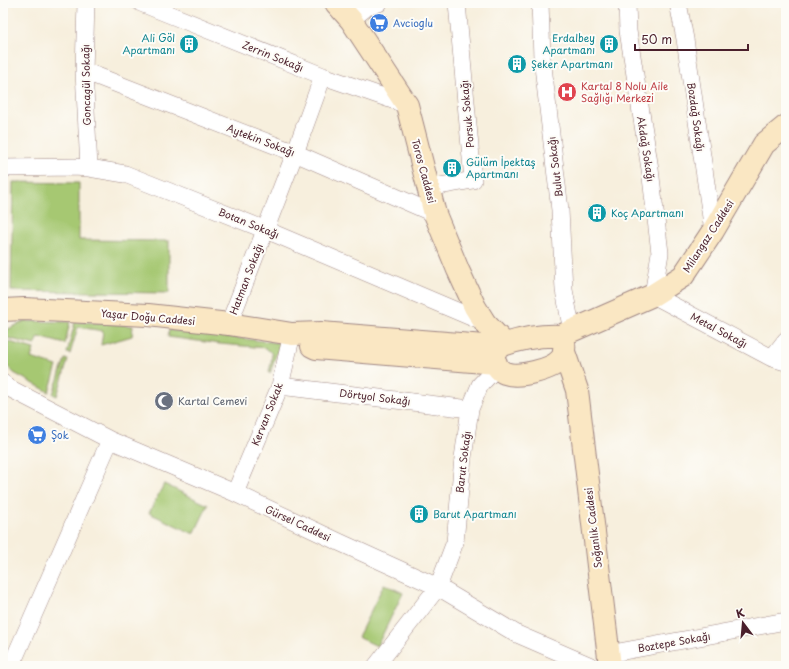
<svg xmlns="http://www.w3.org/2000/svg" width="789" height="669" viewBox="0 0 789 669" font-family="'Playpen Sans',sans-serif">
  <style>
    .green { fill: #a6c872; stroke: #78744e }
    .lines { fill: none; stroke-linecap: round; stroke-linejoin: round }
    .street-casing { stroke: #a08784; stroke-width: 18 }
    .secondary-casing { stroke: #a08784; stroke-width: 24 }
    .street { stroke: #fff; stroke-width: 17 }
    .secondary { stroke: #fae7c3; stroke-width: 22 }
    .labels { text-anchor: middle; stroke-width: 4; stroke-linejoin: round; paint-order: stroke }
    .shop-label { font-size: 10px; fill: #366cbe; stroke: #fdfcf7; text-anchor: start }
    .culture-label { font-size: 10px; fill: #0d838f; stroke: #fdfcf7; text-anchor: start }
    .street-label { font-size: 10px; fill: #4a1f2b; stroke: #fdfcf7 }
    .health-label { font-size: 10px; fill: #be3a42; stroke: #fdfcf7; text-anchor: start }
    .worship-label { font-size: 10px; fill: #5b616d; stroke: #fdfcf7; text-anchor: start }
  </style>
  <rect width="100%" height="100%" fill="#fdfcf7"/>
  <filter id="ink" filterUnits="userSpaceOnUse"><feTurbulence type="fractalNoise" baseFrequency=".025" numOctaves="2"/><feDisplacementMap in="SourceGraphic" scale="8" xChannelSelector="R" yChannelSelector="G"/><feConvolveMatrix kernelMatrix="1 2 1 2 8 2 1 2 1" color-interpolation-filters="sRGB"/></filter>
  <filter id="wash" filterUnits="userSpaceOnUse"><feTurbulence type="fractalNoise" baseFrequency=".012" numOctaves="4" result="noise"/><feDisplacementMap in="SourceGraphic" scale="16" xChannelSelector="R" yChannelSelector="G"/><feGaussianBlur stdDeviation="0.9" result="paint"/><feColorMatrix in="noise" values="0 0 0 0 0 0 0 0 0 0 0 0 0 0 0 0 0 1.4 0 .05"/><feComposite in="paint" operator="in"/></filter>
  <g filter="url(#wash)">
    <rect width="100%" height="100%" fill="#f7efdd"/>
    <path class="green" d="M13,182l66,1v57l90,1v52l-158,-2z
      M25,321l45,1 -5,22 -26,-7 -4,8 -32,-8 1,-6z
      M75,322l32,1 26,3 -1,10 -31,9 2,-14 -25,-4 -8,27 -3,-1z
      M169,330l111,13 -10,31 -1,-2 2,-8 1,-10 -6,-6 -46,-4 -52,-7z
      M3,340l31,9 -3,9 26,8 -8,26 -35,-19 -11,-11z
      M65,359l3,1 -11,36 -4,-2z
      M164,484l44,21 -14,29 -45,-21z
      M384,584l19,9 -26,53 -19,-9z"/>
  </g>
  <g filter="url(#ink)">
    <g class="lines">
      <defs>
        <path id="street" d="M86,3l-2,68 5,97
          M141,3l182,73 84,29
          M540,3l2,55 18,152 4,80 8,41
          M627,3l1,28 22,138 10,84 -7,42 119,63 14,4
          M678,3l7,36 28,192
          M351,20l16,-13 12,-4
          M84,71l211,82 140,61
          M3,168l71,-1 15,1 36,6 141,56 219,93
          M428,188l45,-8 -16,-177
          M229,324l66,-171 28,-77
          M772,358l14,-18
          M3,383l6,5 101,52 125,53 104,49 99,45 79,47 74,32
          M280,386l190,23
          M235,493l45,-107 12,-52
          M608,654l178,-33
          M11,666l99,-226
          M376,666l62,-79 17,-45 8,-84 7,-49 10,-24 17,-18"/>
        <path id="secondary" d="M336,3l15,17 56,85 28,109 23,56 17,37 10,16 20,21
          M3,310l21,-1 124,6 81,9 63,10 29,-1 176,14c19,-7 42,-12 63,-11 4,5 5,8 4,14 0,3 -1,7 -3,9 -9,11 -43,19 -56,14 -6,-2 -12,-11 -11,-17 0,-3 2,-7 3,-9
          M560,336l93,-41 30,-19 30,-45 51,-87 22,-18
          M312,346l4,2 180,15
          M564,352l13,38 33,276"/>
      </defs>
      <use href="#street" class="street-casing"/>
      <use href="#secondary" class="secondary-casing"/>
      <use href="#street" class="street"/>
      <use href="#secondary" class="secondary"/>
    </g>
  </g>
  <defs>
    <symbol id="supermarket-disc" viewBox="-11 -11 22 22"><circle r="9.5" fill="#3f7fe0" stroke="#fdfcf7"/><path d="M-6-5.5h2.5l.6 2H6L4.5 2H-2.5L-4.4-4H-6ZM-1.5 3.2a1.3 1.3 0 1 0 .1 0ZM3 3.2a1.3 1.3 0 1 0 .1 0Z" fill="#fff"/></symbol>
    <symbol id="building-disc" viewBox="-11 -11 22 22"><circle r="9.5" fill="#0f9aa8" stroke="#fdfcf7"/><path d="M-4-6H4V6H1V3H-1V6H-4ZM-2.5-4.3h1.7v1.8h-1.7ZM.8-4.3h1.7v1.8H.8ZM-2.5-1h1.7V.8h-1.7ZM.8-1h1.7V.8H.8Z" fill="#fff"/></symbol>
    <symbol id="hospital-disc" viewBox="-11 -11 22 22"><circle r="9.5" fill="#e0444e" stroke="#fdfcf7"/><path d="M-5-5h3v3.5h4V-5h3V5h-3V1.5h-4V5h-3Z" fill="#fff"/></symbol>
    <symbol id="mosque-disc" viewBox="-11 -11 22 22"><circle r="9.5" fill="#6b7280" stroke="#fdfcf7"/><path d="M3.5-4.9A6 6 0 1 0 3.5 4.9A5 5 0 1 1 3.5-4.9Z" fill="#fff"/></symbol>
  </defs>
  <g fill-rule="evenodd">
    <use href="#supermarket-disc" x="368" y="12" width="22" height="22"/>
    <use href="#building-disc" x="178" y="33" width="22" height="22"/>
    <use href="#building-disc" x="598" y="33" width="22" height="22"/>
    <use href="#building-disc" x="506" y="53" width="22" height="22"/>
    <use href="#hospital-disc" x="556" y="81" width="22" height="22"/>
    <use href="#building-disc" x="441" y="157" width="22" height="22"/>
    <use href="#building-disc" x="586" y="202" width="22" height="22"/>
    <use href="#mosque-disc" x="153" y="390" width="22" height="22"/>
    <use href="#supermarket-disc" x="26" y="424" width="22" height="22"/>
    <use href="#building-disc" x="408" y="503" width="22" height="22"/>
  </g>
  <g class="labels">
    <g class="shop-label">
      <text x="393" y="27">Avcioglu</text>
      <text x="51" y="439">Şok</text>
    </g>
    <g class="culture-label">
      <text x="175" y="42" text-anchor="end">Ali Göl<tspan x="175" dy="12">Apartmanı</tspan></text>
      <text x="595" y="42" text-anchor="end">Erdalbey<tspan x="595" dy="12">Apartmanı</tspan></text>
      <text x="531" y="68">Şeker Apartmanı</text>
      <text x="466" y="166">Gülüm İpektaş<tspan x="466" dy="12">Apartmanı</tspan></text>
      <text x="611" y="217">Koç Apartmanı</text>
      <text x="433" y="518">Barut Apartmanı</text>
    </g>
    <g class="street-label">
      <text transform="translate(273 56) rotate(22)" y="4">Zerrin Sokağı</text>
      <text transform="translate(86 85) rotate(-91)" y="4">Goncagül Sokağı</text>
      <text transform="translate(467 114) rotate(-95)" y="4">Porsuk Sokağı</text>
      <text transform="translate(696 117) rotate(82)" y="4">Bozdağ Sokağı</text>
      <text transform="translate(261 140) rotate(21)" y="4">Aytekin Sokağı</text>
      <text transform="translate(646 149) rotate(81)" y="4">Akdağ Sokağı</text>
      <text transform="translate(555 167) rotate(-97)" y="4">Bulut Sokağı</text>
      <text transform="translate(424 171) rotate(75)" y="4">Toros Caddesi</text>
      <text transform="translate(249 223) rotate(22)" y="4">Botan Sokağı</text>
      <text transform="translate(708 236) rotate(-57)" y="4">Milangaz Caddesi</text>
      <text transform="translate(246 279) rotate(-69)" y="4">Hatman Sokağı</text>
      <text transform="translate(148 317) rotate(5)" y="4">Yaşar Doğu Caddesi</text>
      <text transform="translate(719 330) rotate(28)" y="4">Metal Sokağı</text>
      <text transform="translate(375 397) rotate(7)" y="4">Dörtyol Sokağı</text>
      <text transform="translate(267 414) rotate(-68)" y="4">Kervan Sokak</text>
      <text transform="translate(463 462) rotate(-83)" y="4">Barut Sokağı</text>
      <text transform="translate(298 523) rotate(25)" y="4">Gürsel Caddesi</text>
      <text transform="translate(593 528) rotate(-97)" y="4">Soğanlık Caddesi</text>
      <text transform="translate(674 642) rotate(-10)" y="4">Boztepe Sokağı</text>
    </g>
    <g class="health-label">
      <text x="581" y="90">Kartal 8 Nolu Aile<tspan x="581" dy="12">Sağlığı Merkezi</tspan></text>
    </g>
    <g class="worship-label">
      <text x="178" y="405">Kartal Cemevi</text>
    </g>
  </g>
  <rect width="789" height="669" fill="none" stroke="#fdfcf7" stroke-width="16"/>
  <g transform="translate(743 623) rotate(344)" stroke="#fdfcf7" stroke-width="3" paint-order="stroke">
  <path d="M0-3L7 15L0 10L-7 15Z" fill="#4a1f2b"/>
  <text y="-6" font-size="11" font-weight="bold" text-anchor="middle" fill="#4a1f2b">K</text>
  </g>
  <path d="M635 44v6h113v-6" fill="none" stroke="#4a1f2b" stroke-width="2"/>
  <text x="641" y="44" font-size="12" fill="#4a1f2b" stroke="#fdfcf7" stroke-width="3" paint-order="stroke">50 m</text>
</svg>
